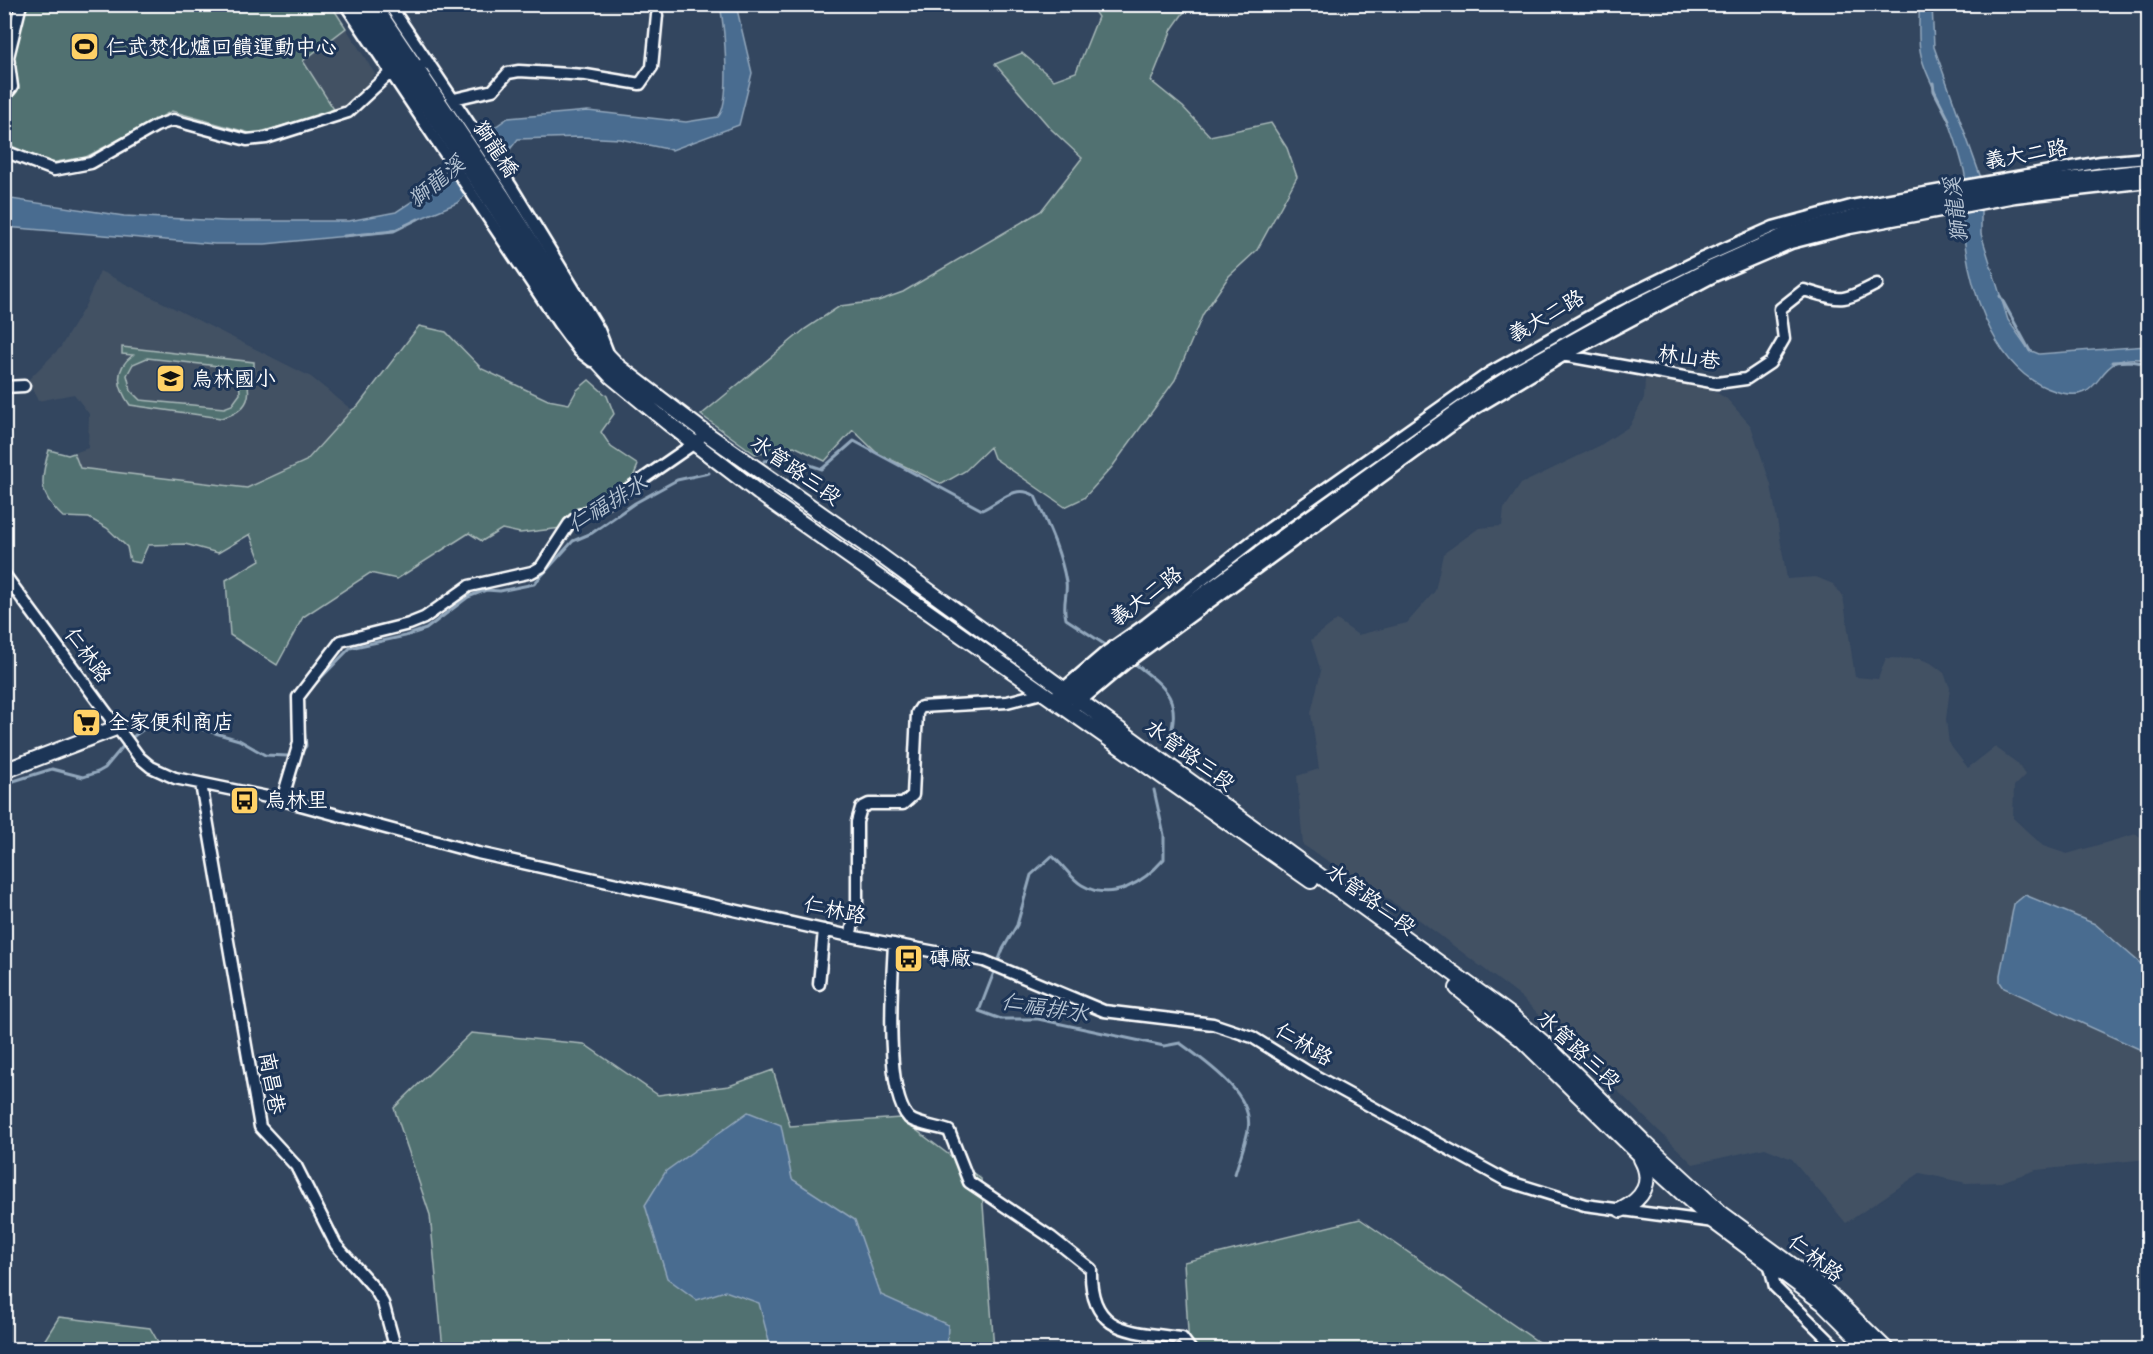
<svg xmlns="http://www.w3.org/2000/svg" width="2153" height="1354" viewBox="0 0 2153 1354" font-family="Sriracha,'LXGW WenKai TC',sans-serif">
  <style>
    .built { fill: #425164 }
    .green { fill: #517171; stroke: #a8b8b8; stroke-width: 1.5; fill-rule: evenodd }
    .water { fill: #496c90; stroke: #92a7bc; stroke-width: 1.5 }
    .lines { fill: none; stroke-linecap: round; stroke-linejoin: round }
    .stream { stroke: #92a7bc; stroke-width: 3 }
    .street-casing { stroke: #fff; stroke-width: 15 }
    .secondary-casing { stroke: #fff; stroke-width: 18 }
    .street { stroke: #1d3557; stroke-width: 10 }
    .secondary { stroke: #1d3557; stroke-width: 14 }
    .labels { text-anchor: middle; stroke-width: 6; stroke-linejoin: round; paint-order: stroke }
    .poi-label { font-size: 21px; fill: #fff; stroke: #1d3557; text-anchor: start }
    .street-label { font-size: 21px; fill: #fff; stroke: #1d3557 }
    .water-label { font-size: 22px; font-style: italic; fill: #b6c4d3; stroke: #1d3557 }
  </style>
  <rect width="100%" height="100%" fill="#33465f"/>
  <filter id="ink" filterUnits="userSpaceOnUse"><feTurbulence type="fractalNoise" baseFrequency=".0167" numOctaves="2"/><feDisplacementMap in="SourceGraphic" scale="12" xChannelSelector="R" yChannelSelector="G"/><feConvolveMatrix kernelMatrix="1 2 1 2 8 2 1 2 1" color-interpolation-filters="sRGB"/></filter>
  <g filter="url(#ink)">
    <path class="built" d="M346,28l29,46 -27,32 -13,5 -33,-51z
      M100,271l211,106 41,33 -46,51 -59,27 -168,-20 -5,-15 14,-5 1,-34 -15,-20 -36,7 -10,-21 32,-32 25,-42z
      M1645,379l59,6 23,14 24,27 20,59 16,94 29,-2 17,7 10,12 12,81 23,2 8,-21 34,1 11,4 13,10 6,15 -4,31 3,25 19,24 27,-21 22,16 8,12 -11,11 -1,32 30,28 24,8 69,-20 12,9v316l-112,11 -35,12 -35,1 -46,-10 -74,50 -54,-64 -27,-11 -72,16 -172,-167 -104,-79 -114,-73 -6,-69 22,-7 -8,-56 10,-42 -10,-31 26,-20 21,15 49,-12 28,-32 8,-37 36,-26 23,-2 2,-17 17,-25 78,-38 31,-20 14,-28z"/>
    <path class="green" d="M26,5h305l15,23 -43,33 32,50 -82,23 -81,-23 -86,46 -36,6 -45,-20v-36l14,-19 -5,-32z
      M1090,5h99l-17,24 -21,52 32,26 27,29 61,-13 16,25 10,29 -40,73 -28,26 -26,38 -28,66 -63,87 -28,31 -19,9 -71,-49 -4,-11 -25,24 -23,13 -65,-31 -24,-23 -28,31 -31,-15 -39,8 -54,-39 104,-86 35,-23 38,-5 25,-9 138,-81 41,-53 -31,-29 -56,-65 27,-11 32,27 22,-8 22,-55z
      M419,326l27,6 36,37 66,31 21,4 8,-14 12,-10 18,16 7,18 -13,18 10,15 27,18 -7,17 -24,16 -30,10 -15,20 -42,5 -18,-4 -20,12 -13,-8 -72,46 -27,-6 -67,44 -26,48 -47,-30 -4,-55 34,-20 -10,-26 -32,19 -33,-9 -37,1 -8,18 -10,-2 -3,-14 -20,-19 -18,-10 -26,-1c-25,-23 -23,-37 -14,-67l19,5 6,-2 6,15 167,20 59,-27 46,-51 6,-4z
      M122,347l132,15v8h-12c13,24 7,41 -21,48l-91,-13c-13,-18 -16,-36 3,-50l-11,-1zM147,358l80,9 12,10 1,17 -8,11 -8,3 -84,-8 -9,-9 -4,-16 6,-11z
      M471,1033l113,11 74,51 71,-9 44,-16 17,56 110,-8 81,61 13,170h-551l-13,-134 -36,-107z
      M1360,1219l184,127 -8,4 -347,-1 -5,-87z
      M59,1317l91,11 12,21h-123z"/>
    <path class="water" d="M720,5h16l16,68 -13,52 -67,25 -52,-11 -41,-2 -61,2 -14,18 -47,46 -69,29 -123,12h-50l-210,-17v-29l119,18 101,5h124l47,-9 29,-19 67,-64 16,-11 80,-7 98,11 32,-5c14,-15 6,-91 2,-112z
      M1919,5h13l2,42 47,131v56l27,86 21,30 10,4 108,-8 1,14c-61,-11 -37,49 -93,31 -66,-20 -89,-115 -93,-175 0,-15 6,-32 2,-46 -5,-19 -11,-38 -18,-56 -8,-20 -21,-39 -25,-59 -4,-16 -1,-35 -2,-50z
      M2025,895l70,29 53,46v83l-144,-65 -4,-6v-7l14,-71z
      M748,1112l33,13 11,54 63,41 26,75 67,30 -1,24h-176l-12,-46 -34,-12 -28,9 -30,-22 -22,-73 21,-34z"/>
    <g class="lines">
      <path class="stream" d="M1933,83l1,8 15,29
        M344,236l50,-5 24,-12
        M2000,296l30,55
        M2112,362l19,-1 17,3
        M764,461l25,-3 33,11 32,-28 128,69c18,-8 33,-27 53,-14 12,27 26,56 31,86 2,13 -4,20 0,37l38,25
        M1134,663c34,26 48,36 34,81
        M312,687l38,-39 55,-12 21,-7 42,-32 18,-7 14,1 34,-7 39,-43 19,-8 43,-30 42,-23 32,-7
        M130,739l26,-19 8,-2 75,22 26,15 23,1
        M302,751l4,-5 -2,-18
        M4,784l48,-15 31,8 15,-5 7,-4 20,-24
        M1154,790l10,45v24c-20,23 -52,44 -82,26 -11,-6 -19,-21 -30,-29l-21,19 -14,50 -14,24 -24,62 22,8h37l126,27 16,-3c24,18 75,51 68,87 -3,15 -9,30 -13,44"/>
      <defs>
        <path id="street" d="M345,4l214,320 20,27 13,10
          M389,4l122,182 88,144 9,23
          M4,97l8,-10 -4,-30 13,-53
          M454,99l39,-9 15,-17 11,-2 67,4 54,9 12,-17 5,-52
          M4,151l50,19 37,-7 65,-37 17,-6 74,20 19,-2 82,-26 43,-40 38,-9
          M1562,355l155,28 29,-4 24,-16 14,-24 -4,-30 24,-19c39,11 36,13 73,-6
          M4,387l20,-1
          M4,574l135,183 12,10 24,11 107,22 196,53 372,83 134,25 120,50 109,13 39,13 58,36 197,108 78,24 129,17
          M1058,693l48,-41 40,-28 110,-86 233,-165 127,-72 87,-43 70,-31 78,-21 250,-44 47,-4
          M1076,705l49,-41 351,-256 87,-52 151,-80 77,-33 59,-15 165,-31 133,-15
          M201,784l59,343 36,39 40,79 38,43 9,15 13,47
          M282,800l17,-57 -1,-46 43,-56 68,-17 15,-6 45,-32 63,-14 9,-5 28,-43 8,-7 44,-23 78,-54
          M850,936l7,-28v-86l4,-14 8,-4h34l10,-9 4,-82 4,-6 86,-5 35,-9
          M894,944c-2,36 -10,148 15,174 8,7 29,9 40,13l20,51 83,56 39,31c-2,66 40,62 91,69l9,12
          M819,984l5,-54
          M1769,1262l6,25 64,63"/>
        <path id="secondary" d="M358,4l135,200 94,146 24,26 57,47 91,70 552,388
          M373,4l130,193 92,145 24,25 88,67 170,119 635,463 33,28 101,100 75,69 101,74 65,63
          M1066,699l52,-43 353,-254 52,-33 110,-61 77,-39 76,-34 69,-18 160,-31 133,-15
          M4,771l112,-43
          M1457,988l64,51 116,113 77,70 109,81 47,47
          M1621,1210c22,-11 33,-28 20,-51"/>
      </defs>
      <use href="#street" class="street-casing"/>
      <use href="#secondary" class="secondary-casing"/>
      <use href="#street" class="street"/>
      <use href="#secondary" class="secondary"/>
    </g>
  </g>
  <defs>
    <symbol id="stadium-square" viewBox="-11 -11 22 22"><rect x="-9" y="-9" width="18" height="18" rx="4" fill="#ffd166" stroke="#1d3557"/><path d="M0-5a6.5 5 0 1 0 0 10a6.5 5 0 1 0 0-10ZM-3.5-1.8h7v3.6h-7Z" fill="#111"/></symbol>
    <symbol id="school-square" viewBox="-11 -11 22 22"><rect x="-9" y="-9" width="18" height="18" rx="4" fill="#ffd166" stroke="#1d3557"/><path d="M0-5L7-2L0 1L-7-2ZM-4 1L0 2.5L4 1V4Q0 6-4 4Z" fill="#111"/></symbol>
    <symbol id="supermarket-square" viewBox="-11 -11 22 22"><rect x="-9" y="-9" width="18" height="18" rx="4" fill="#ffd166" stroke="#1d3557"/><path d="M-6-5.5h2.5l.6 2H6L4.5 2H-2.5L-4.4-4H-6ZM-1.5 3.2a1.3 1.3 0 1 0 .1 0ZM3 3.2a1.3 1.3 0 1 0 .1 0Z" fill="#111"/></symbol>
    <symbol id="bus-square" viewBox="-11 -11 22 22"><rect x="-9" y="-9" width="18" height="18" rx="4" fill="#ffd166" stroke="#1d3557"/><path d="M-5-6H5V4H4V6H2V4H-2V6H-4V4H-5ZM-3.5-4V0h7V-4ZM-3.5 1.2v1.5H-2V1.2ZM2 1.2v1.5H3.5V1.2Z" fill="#111"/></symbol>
  </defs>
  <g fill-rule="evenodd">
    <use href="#stadium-square" x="68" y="30" width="33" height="33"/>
    <use href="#school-square" x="154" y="362" width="33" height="33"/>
    <use href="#supermarket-square" x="70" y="706" width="33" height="33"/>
    <use href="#bus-square" x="228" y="784" width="33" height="33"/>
    <use href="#bus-square" x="892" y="942" width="33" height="33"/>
  </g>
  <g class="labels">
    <g class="poi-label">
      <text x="106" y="54">仁武焚化爐回饋運動中心</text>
      <text x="192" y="386">烏林國小</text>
      <text x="108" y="729">全家便利商店</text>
      <text x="265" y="807">烏林里</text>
      <text x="929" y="965">磚廠</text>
    </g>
    <g class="street-label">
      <text transform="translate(496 149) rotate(56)" y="7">獅龍橋</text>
      <text transform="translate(2026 154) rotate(-10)" y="7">義大二路</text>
      <text transform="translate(1546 316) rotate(-30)" y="7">義大二路</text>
      <text transform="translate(1689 357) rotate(8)" y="7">林山巷</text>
      <text transform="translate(796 470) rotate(35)" y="7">水管路三段</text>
      <text transform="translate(1146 596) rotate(-37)" y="7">義大二路</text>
      <text transform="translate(88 655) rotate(54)" y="7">仁林路</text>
      <text transform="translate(1190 755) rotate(36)" y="7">水管路三段</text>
      <text transform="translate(1371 899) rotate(36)" y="7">水管路二段</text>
      <text transform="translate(835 910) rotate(12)" y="7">仁林路</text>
      <text transform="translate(1304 1044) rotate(31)" y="7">仁林路</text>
      <text transform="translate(1579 1050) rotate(43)" y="7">水管路三段</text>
      <text transform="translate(272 1083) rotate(80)" y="7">南昌巷</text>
      <text transform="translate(1816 1258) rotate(38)" y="7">仁林路</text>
    </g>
    <g class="water-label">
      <text transform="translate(436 181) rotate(-40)" y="8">獅龍溪</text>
      <text transform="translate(1955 210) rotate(-97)" y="8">獅龍溪</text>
      <text transform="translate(607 503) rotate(-31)" y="8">仁福排水</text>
      <text transform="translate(1045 1007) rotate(9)" y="8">仁福排水</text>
    </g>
  </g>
  <rect width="2153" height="1354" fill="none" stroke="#1d3557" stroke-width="24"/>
  <rect x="12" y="12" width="2129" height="1330" fill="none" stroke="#fff" stroke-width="2" filter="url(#ink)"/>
</svg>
